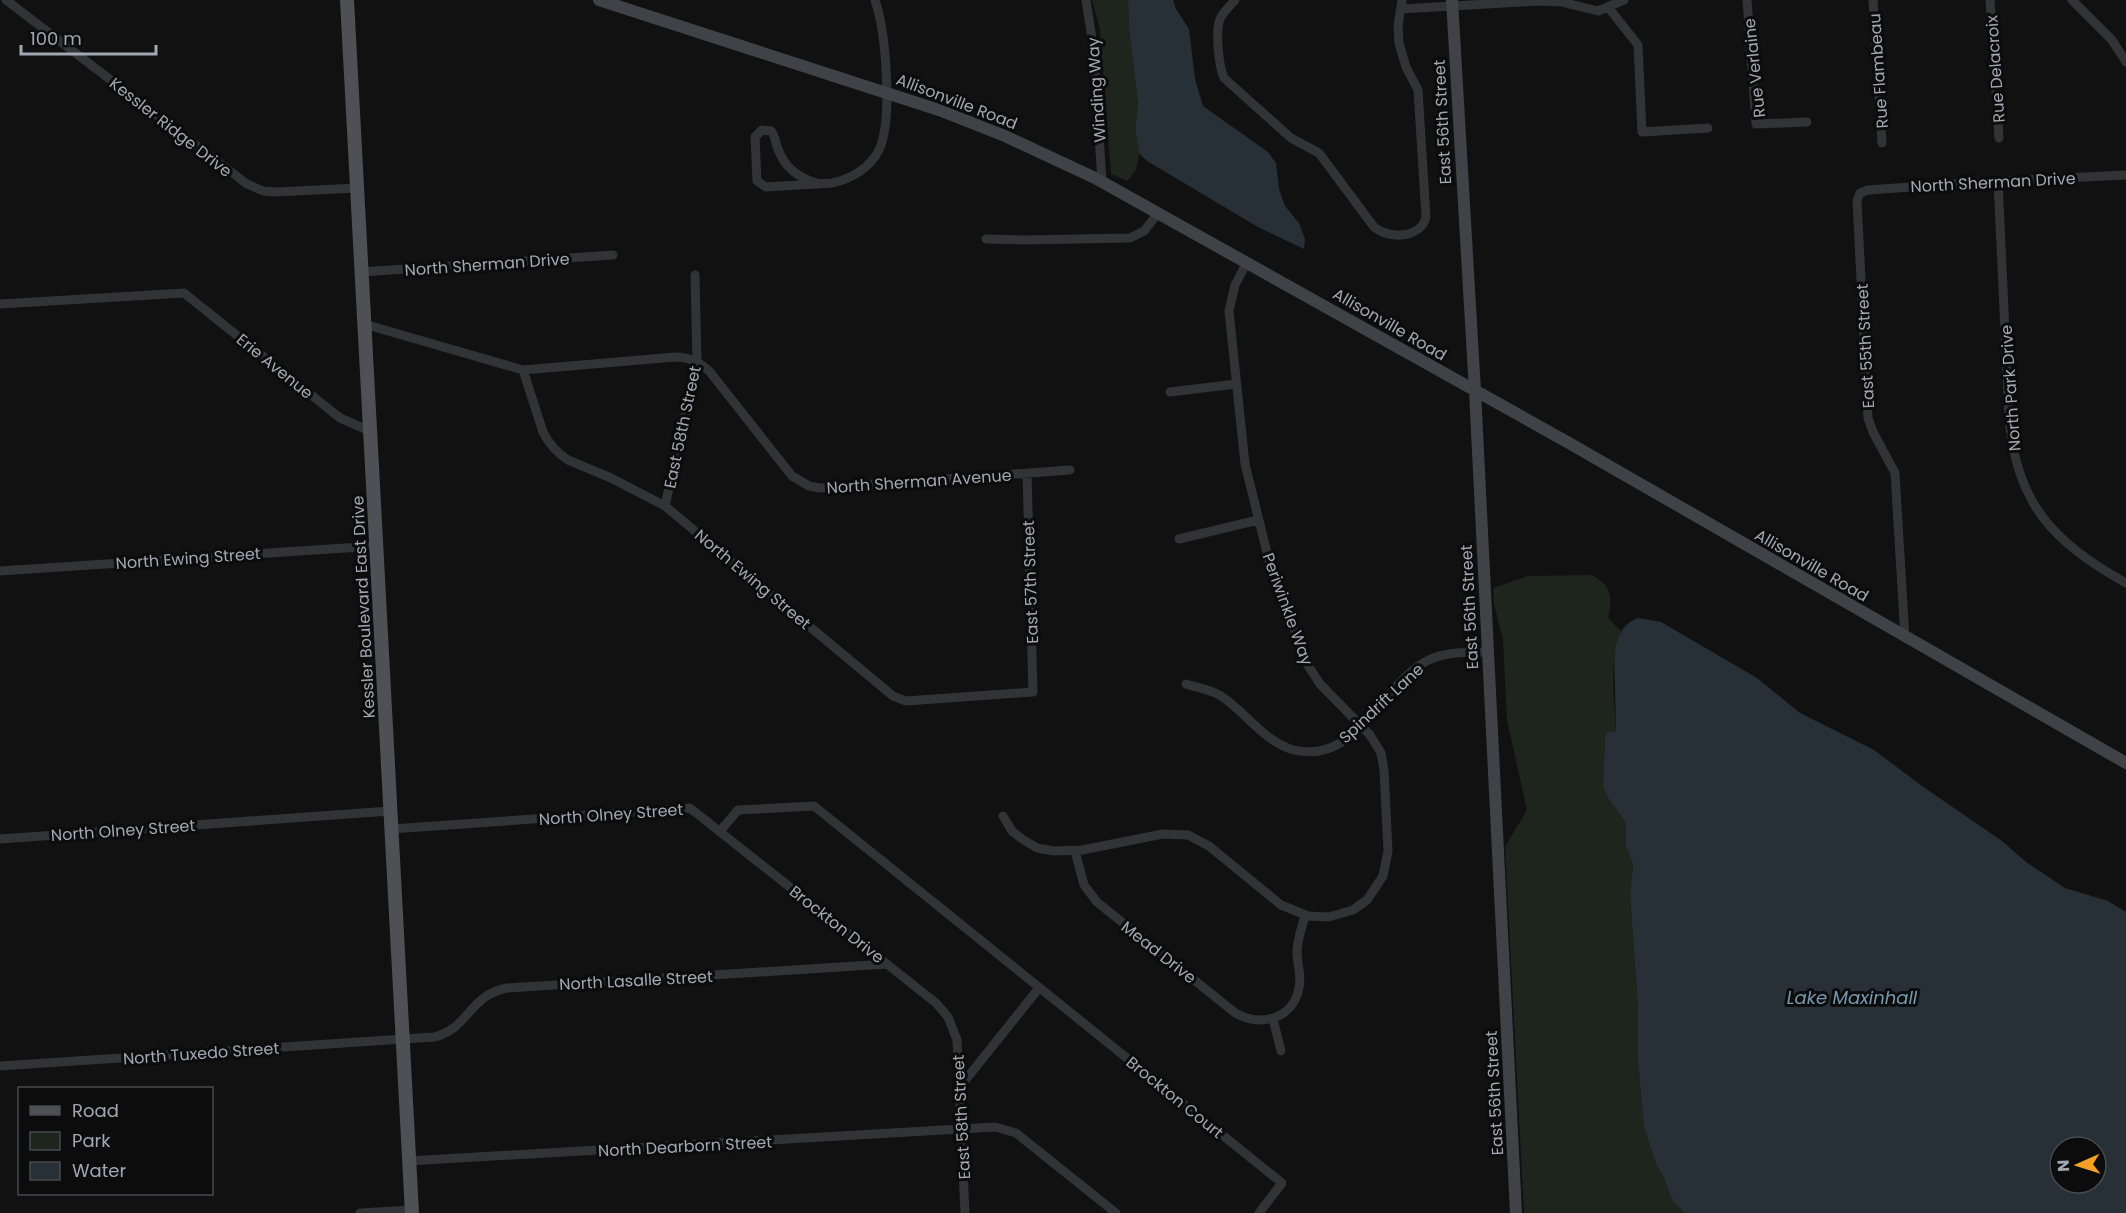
<svg xmlns="http://www.w3.org/2000/svg" width="2126" height="1213" viewBox="0 0 2126 1213" font-family="Poppins,sans-serif">
  <style>
    .green { fill: #1d251d }
    .water { fill: #273036; fill-rule: evenodd }
    .lines { fill: none; stroke-linecap: round; stroke-linejoin: round }
    .street { stroke: #323337; stroke-width: 9 }
    .secondary { stroke: #404247; stroke-width: 12 }
    .primary { stroke: #4e5056; stroke-width: 14 }
    .labels { text-anchor: middle; stroke-width: 6; stroke-linejoin: round; paint-order: stroke }
    .street-label { font-size: 16px; fill: #a2a8b3; stroke: #0c0c0d }
    .water-label { font-size: 18px; font-style: italic; fill: #7799b0; stroke: #0c0c0d }
  </style>
  <rect width="100%" height="100%" fill="#111112"/>
  <path class="green" d="M1092,0h36l1,29 9,74 -3,26 4,24 -3,17 -9,11 -16,-7 -11,-144z
    M1592,575c20,11 21,21 16,43l13,13c-13,29 -6,70 -5,102l-11,4 -2,49 5,12 18,25v23l7,19 -3,30 8,113v54l6,65 12,37 6,10 4,10 12,22 7,7h-161l-19,-366 22,-37 -20,-90 -4,-80 -9,-36 -1,-16 35,-12z"/>
  <path class="water" d="M1128,0h45l3,9 13,20 6,50 8,27 65,46 8,11 3,26 6,17 14,17 6,16 -1,10 -46,-22 -111,-66 -8,-8 -4,-24 3,-26 -9,-74z
    M1638,618l23,4 96,56 43,35 74,37 48,36 80,55 24,21 39,26 43,13 18,11v301h-441l-11,-11 -4,-8 -8,-20 -6,-10 -12,-37 -6,-65v-54l-8,-113 3,-30 -7,-19v-23l-18,-25 -5,-12 2,-49 3,-5h8c0,-16 -1,-32 -1,-48 -1,-24 -4,-56 23,-66zM2060,1147h36v36h-36z"/>
  <g class="lines">
    <path class="street" d="M6,0l241,184 16,7 13,1 81,-4
      M1086,0l7,45 9,136
      M1235,0c-5,6 -12,12 -15,19 -5,12 -1,48 4,59l67,60 28,15 55,74c16,13 47,11 52,-10l-8,-127 -12,-23 -7,-24 -1,-17 4,-26
      M1747,0l9,124 51,-2
      M1873,0l9,143
      M1990,0l9,138
      M2072,0l40,40 14,22
      M1608,7l30,38 4,87 66,-4
      M1401,9l138,-8 22,1 37,9 26,-11
      M1998,181l11,236c7,87 44,125 117,166
      M820,184c-20,-5 -35,-15 -42,-35 -3,-6 -2,-12 -7,-18l-9,-1 -7,7 2,44 9,6 66,-4c19,-4 38,-15 47,-33 14,-30 7,-118 -4,-150
      M986,239l38,1 106,-2 14,-7 15,-19
      M361,272l252,-17
      M0,304l184,-11 156,125 30,13
      M364,324l159,46 152,-13c14,0 25,5 35,15l82,104 17,10 11,2 250,-18
      M523,370l20,62c6,12 14,21 25,28l43,18 54,28 228,190 13,5 127,-9 -6,-219
      M1170,392l66,-8
      M665,506l32,-144 -2,-87
      M1179,539l79,-19
      M0,571l376,-25
      M1905,638l-10,-165 -22,-41 -5,-14 -11,-217 3,-8 8,-3 130,-9 128,-6
      M1186,684c12,4 25,5 35,12 25,16 43,46 73,54 62,15 86,-63 131,-88 18,-11 42,-9 63,-10
      M1003,816l9,15 10,8 15,9 17,3 28,-1 81,-16 25,1 21,11 72,59 27,11 21,1 24,-7 14,-10 16,-24 5,-25 -4,-81 -3,-17 -11,-18 -50,-51 -13,-20 -37,-99 -25,-101 -16,-153 6,-26 12,-23
      M391,829l299,-21 246,195 12,14 9,23 8,173
      M720,831l18,-21 76,-4 468,377 -23,30
      M0,839l390,-28
      M1075,851l9,34 13,17 137,110c24,16 59,8 65,-24 3,-12 -2,-24 -2,-36 0,-12 5,-25 8,-36
      M1273,1019l8,32
      M0,1066l434,-29c35,-8 35,-42 73,-49l380,-24
      M959,1088l80,-100
      M408,1161l587,-34 21,6 100,80
      M360,1213l51,-3"/>
    <path class="secondary" d="M599,0l340,110 66,26 90,42 474,265 557,320
      M1452,0l23,391 41,822"/>
    <path class="primary" d="M347,0l65,1213"/>
  </g>
  <g class="labels">
    <g class="street-label">
      <text transform="translate(1754 68) rotate(-96)" y="6">Rue Verlaine</text>
      <text transform="translate(1995 69) rotate(-94)" y="6">Rue Delacroix</text>
      <text transform="translate(1878 71) rotate(-94)" y="6">Rue Flambeau</text>
      <text transform="translate(1096 90) rotate(-94)" y="6">Winding Way</text>
      <text transform="translate(957 101) rotate(21)" y="6">Allisonville Road</text>
      <text transform="translate(1442 122) rotate(-93)" y="6">East 56th Street</text>
      <text transform="translate(171 127) rotate(38)" y="6">Kessler Ridge Drive</text>
      <text transform="translate(1993 182) rotate(-3)" y="6">North Sherman Drive</text>
      <text transform="translate(487 264) rotate(-4)" y="6">North Sherman Drive</text>
      <text transform="translate(1390 324) rotate(30)" y="6">Allisonville Road</text>
      <text transform="translate(1865 346) rotate(-93)" y="6">East 55th Street</text>
      <text transform="translate(275 366) rotate(39)" y="6">Erie Avenue</text>
      <text transform="translate(2010 388) rotate(-94)" y="6">North Park Drive</text>
      <text transform="translate(682 427) rotate(-78)" y="6">East 58th Street</text>
      <text transform="translate(919 481) rotate(-4)" y="6">North Sherman Avenue</text>
      <text transform="translate(188 558) rotate(-4)" y="6">North Ewing Street</text>
      <text transform="translate(1812 565) rotate(30)" y="6">Allisonville Road</text>
      <text transform="translate(753 579) rotate(40)" y="6">North Ewing Street</text>
      <text transform="translate(1030 582) rotate(-92)" y="6">East 57th Street</text>
      <text transform="translate(363 607) rotate(-93)" y="6">Kessler Boulevard East Drive</text>
      <text transform="translate(1469 607) rotate(-93)" y="6">East 56th Street</text>
      <text transform="translate(1288 609) rotate(70)" y="6">Periwinkle Way</text>
      <text transform="translate(1381 703) rotate(-43)" y="6">Spindrift Lane</text>
      <text transform="translate(611 814) rotate(-4)" y="6">North Olney Street</text>
      <text transform="translate(123 830) rotate(-4)" y="6">North Olney Street</text>
      <text transform="translate(837 924) rotate(38)" y="6">Brockton Drive</text>
      <text transform="translate(1159 952) rotate(38)" y="6">Mead Drive</text>
      <text transform="translate(636 980) rotate(-3)" y="6">North Lasalle Street</text>
      <text transform="translate(201 1053) rotate(-4)" y="6">North Tuxedo Street</text>
      <text transform="translate(1494 1093) rotate(-93)" y="6">East 56th Street</text>
      <text transform="translate(1175 1097) rotate(39)" y="6">Brockton Court</text>
      <text transform="translate(961 1117) rotate(-93)" y="6">East 58th Street</text>
      <text transform="translate(685 1146) rotate(-3)" y="6">North Dearborn Street</text>
    </g>
    <g class="water-label">
      <text x="1852" y="1004">Lake Maxinhall</text>
    </g>
  </g>
  <rect x="18" y="1087" width="195" height="108" fill="#0c0c0d" stroke="#484a4f" stroke-width="1.5"/>
  <rect x="30" y="1106" width="30" height="9" fill="#4e5056" stroke="#484a4f" stroke-width="1.5"/>
  <text x="72" y="1117" font-size="18" fill="#a2a8b3">Road</text>
  <rect x="30" y="1132" width="30" height="18" fill="#1d251d" stroke="#484a4f" stroke-width="1.5"/>
  <text x="72" y="1147" font-size="18" fill="#a2a8b3">Park</text>
  <rect x="30" y="1162" width="30" height="18" fill="#273036" stroke="#484a4f" stroke-width="1.5"/>
  <text x="72" y="1177" font-size="18" fill="#a2a8b3">Water</text>
  <g transform="translate(2078 1165) rotate(267)"><circle r="28" fill="#0c0c0d" stroke="#484a4f" stroke-width="1.5"/>
  <path d="M0-4.5L10 22L0 15L-10 22Z" fill="#f4a026"/>
  <text y="-9" font-size="16" font-weight="bold" text-anchor="middle" fill="#a2a8b3">N</text>
  </g>
  <path d="M21 45v9h135v-9" fill="none" stroke="#a2a8b3" stroke-width="3"/>
  <text x="30" y="45" font-size="18" fill="#a2a8b3" stroke="#0c0c0d" stroke-width="4.5" paint-order="stroke">100 m</text>
</svg>
